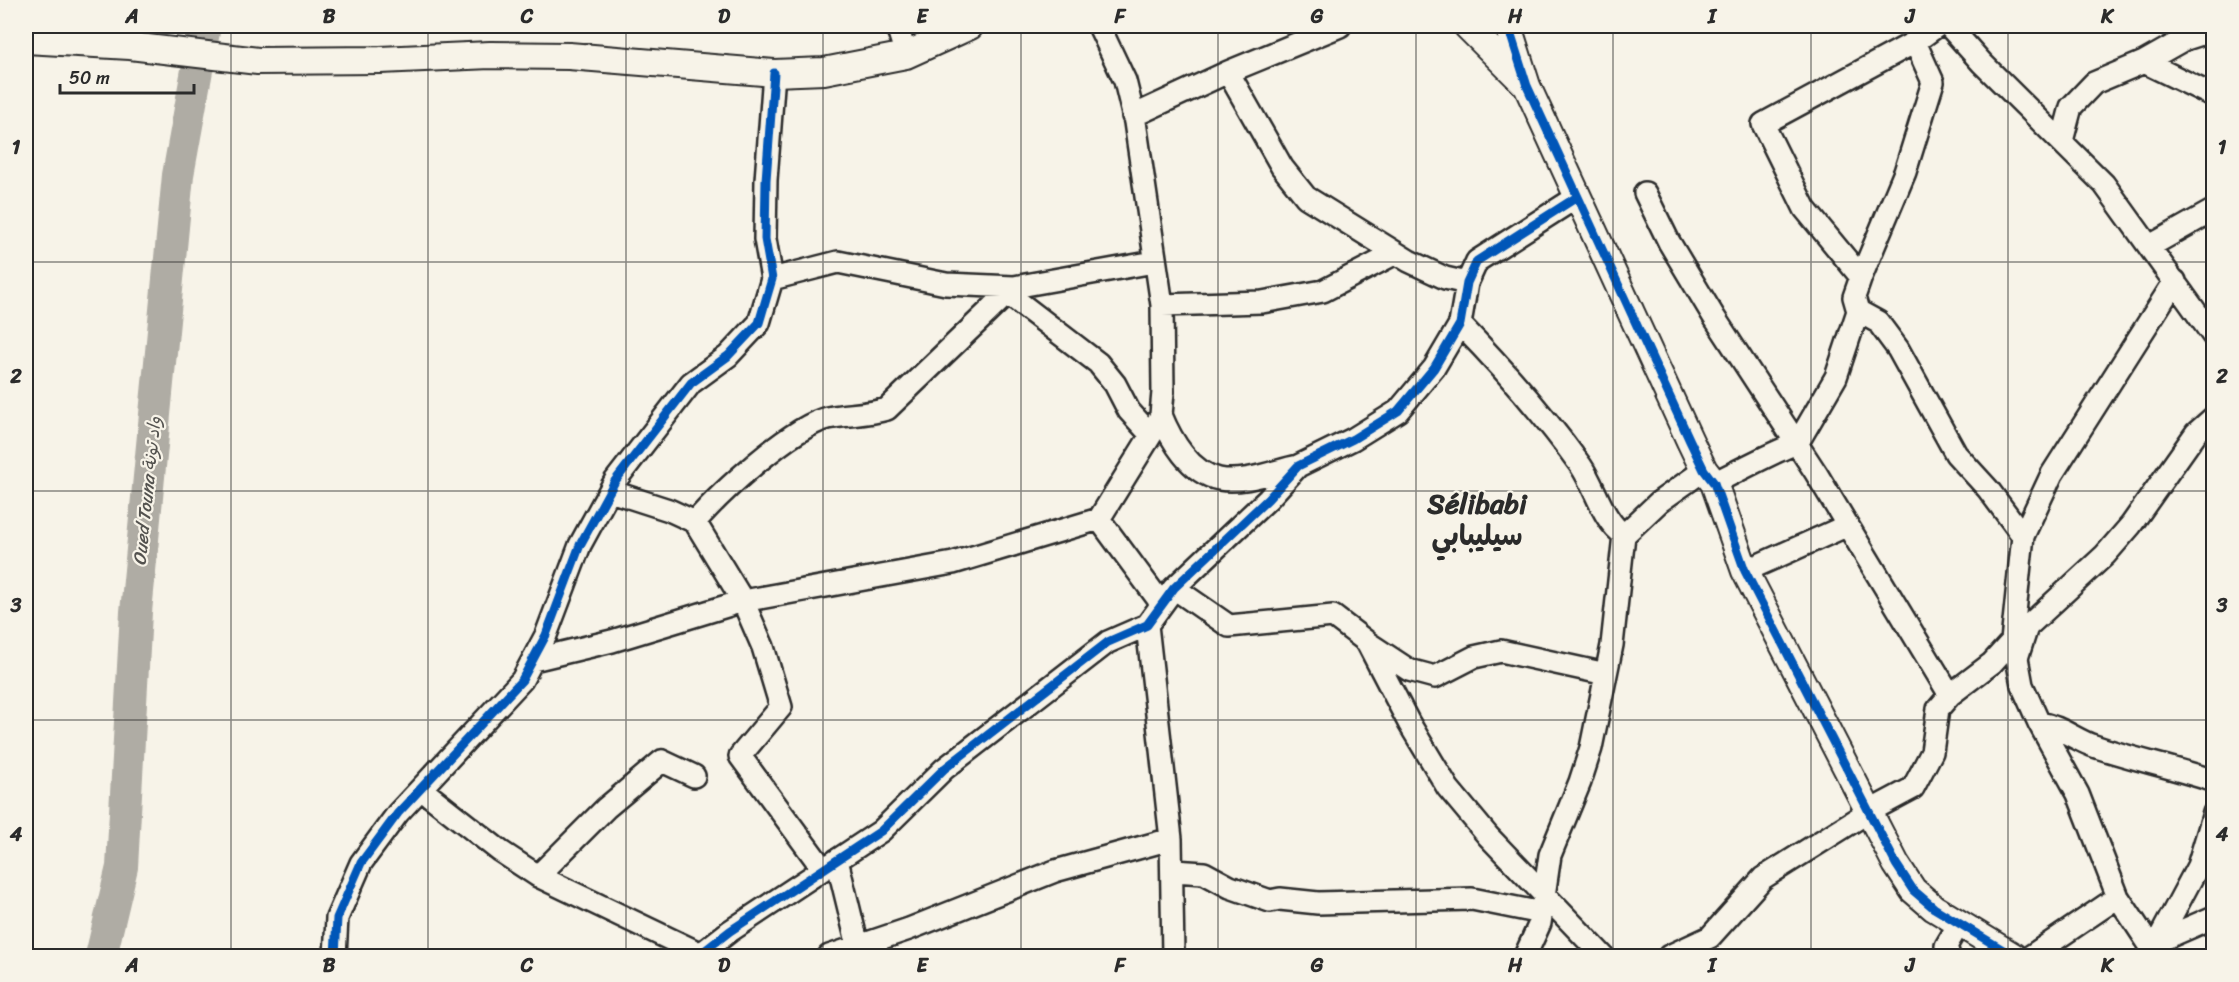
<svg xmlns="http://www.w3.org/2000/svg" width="2239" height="982" viewBox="0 0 2239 982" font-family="Sriracha,'Playpen Sans Arabic',sans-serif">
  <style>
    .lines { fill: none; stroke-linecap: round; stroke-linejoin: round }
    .river { stroke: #afaca4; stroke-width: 32 }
    .minor-casing { stroke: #2b2b2b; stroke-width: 26 }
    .tertiary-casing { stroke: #2b2b2b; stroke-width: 30 }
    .minor { stroke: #f7f3e8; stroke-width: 21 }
    .tertiary { stroke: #f7f3e8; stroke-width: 26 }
    .cycleway-casing { stroke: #f7f3e8; stroke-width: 13 }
    .cycleway { stroke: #0057b8; stroke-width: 9 }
    .grid { fill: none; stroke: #2b2b2b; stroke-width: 1.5; stroke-opacity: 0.55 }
    .labels { text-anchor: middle; stroke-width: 4.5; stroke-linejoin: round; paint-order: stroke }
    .water-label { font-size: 18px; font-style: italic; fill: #53524f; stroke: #f7f3e8 }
    .town-label { font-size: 28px; font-weight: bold; fill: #2b2b2b; stroke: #f7f3e8 }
    .neatline { fill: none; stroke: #2b2b2b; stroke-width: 2 }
    .grid-label { font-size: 20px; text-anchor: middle; font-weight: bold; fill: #2b2b2b }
  </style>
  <rect width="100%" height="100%" fill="#f7f3e8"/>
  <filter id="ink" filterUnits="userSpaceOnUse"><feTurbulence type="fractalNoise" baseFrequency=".0167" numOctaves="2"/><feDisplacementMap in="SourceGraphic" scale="12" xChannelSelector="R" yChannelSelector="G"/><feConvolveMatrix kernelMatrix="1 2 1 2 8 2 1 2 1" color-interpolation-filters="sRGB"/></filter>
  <g filter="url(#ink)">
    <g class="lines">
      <path class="river" d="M101,956l21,-89 14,-255 42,-437 27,-149"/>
      <defs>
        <path id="minor" d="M897,26l9,29
          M1949,26l33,37 122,121 110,153
          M2144,62l70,34
          M1228,72l54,95 24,30 103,64 36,17 22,5
          M1133,116l95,-44 112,-46
          M2062,141l9,-34 23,-24 50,-21 39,-22 31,-10
          M1645,193l24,49 45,75 102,156 134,222
          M2150,246l64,-36
          M1861,277l-56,-68 -42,-85 152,-82 22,-16
          M772,279l66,-17 108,22 68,3 140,-25
          M1008,294l90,69 17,21 14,27 22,24
          M1162,305l100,-3 61,-11 73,-38
          M1858,311l20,11 20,27 58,105 32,35 35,47
          M1460,324c43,44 85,92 121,142 15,22 21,54 43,69
          M1161,415c10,25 29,58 58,64 25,5 55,-8 79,-13
          M1714,483c14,-7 72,-38 83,-39l39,-67 22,-66 -4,-14 7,-20 44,-105 28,-90 -18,-40
          M610,491l59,19 26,12 48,79 20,46 18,60 -41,49 83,113
          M1099,519l52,-84 10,-20 2,-23 -1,-87 -27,-183 -10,-41 -26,-55
          M695,522c25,-29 96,-95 133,-104 19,-4 39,-3 59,-9l127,-122
          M1745,571l101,-45
          M1174,588l55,38 104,-10 34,26 42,81 39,65 40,48 115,120
          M1147,625l24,214 2,117
          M1368,643l41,27 26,7 39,-20 27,-6 105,23
          M533,660l79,-19 131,-40 210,-38 146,-44 62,84
          M2039,723c20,3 34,15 52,22 40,14 82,22 123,36
          M421,789l79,62 38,25 163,78
          M837,860l21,86
          M1174,871l30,2 26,14 40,14 10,-2 38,4 154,-4 70,14
          M538,876l68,-68 56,-47 32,15
          M2158,941l40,-75 16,-53
          M2154,943l60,-26
          M335,956l2,-38 24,-55 37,-50 124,-133 24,-45 34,-90 35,-64 76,-98 37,-27 31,-33 13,-44 -7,-40 1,-59 8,-107
          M698,956l32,-25 151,-100 63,-62 164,-127 39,-17 27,-37 94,-89 30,-33 55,-27 45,-28 36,-43 26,-44 7,-41 10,-22 100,-64
          M829,956l80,-27 146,-58 116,-32
          M1525,956l15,-33 10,-68 30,-73 11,-34 21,-103 12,-110 35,-33 45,-32
          M1669,956l41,-19 53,-59 105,-66 45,-24 19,-36 6,-43 12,-14 42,-32 20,-22 11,-105 29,-62 123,-193
          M1949,956l-3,-10 13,-22
          M2031,956l87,-59
          M2157,956l-39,-59 -40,-103 -39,-71 -17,-38 -5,-27 10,-31 78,-72 26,-30 65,-92 18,-16"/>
        <path id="tertiary" d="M1467,26l58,58
          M1508,26l19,60 163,355 14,29 10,13 31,88 151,293 17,26 21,18 79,48
          M26,40l104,6 128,15 122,-1 110,-5 79,1 205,17 50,-2 82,-16 64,-29"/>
      </defs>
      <use href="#minor" class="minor-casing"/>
      <use href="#tertiary" class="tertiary-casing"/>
      <use href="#minor" class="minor"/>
      <use href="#tertiary" class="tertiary"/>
      <defs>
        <path id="cycleway" d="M1508,26l19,60 163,355 14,29 10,13 31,88 151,293 17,26 21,18 79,48
          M335,956l2,-38 24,-55 37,-50 124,-133 24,-45 34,-90 35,-64 76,-98 37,-27 31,-33 13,-44 -7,-40 1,-59 8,-107
          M698,956l32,-25 151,-100 63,-62 164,-127 39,-17 27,-37 94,-89 30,-33 55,-27 45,-28 36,-43 26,-44 7,-41 10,-22 100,-64"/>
      </defs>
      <use href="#cycleway" class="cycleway-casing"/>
      <use href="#cycleway" class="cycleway"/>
    </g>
  </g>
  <path class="grid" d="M231,26v930M428,26v930M626,26v930M823,26v930M1021,26v930M1218,26v930M1416,26v930M1613,26v930M1811,26v930M2008,26v930M26,262h2188M26,491h2188M26,720h2188"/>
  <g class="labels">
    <g class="water-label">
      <text transform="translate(147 491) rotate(-84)" y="6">Oued Touna واد تونة</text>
    </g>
    <g class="town-label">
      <text x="1477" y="513">Sélibabi<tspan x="1477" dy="32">سيليبابي</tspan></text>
    </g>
  </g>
  <rect width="2239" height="982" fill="none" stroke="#f7f3e8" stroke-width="66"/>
  <path d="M60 84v9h134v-9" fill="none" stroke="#2b2b2b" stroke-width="3"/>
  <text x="69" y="84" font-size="18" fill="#2b2b2b" stroke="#f7f3e8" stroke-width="4.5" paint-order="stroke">50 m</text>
  <rect x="33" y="33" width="2173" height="916" class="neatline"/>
  <g class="grid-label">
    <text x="132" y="23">A</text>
    <text x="329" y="23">B</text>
    <text x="527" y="23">C</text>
    <text x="724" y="23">D</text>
    <text x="922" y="23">E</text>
    <text x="1120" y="23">F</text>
    <text x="1317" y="23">G</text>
    <text x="1515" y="23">H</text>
    <text x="1712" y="23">I</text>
    <text x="1910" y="23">J</text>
    <text x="2107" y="23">K</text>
    <text x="16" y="154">1</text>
    <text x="2222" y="154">1</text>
    <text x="16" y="383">2</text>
    <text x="2222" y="383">2</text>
    <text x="16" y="612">3</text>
    <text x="2222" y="612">3</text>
    <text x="16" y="841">4</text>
    <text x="2222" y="841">4</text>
    <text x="132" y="972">A</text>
    <text x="329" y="972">B</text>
    <text x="527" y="972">C</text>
    <text x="724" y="972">D</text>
    <text x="922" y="972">E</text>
    <text x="1120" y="972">F</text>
    <text x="1317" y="972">G</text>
    <text x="1515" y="972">H</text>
    <text x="1712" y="972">I</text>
    <text x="1910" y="972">J</text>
    <text x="2107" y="972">K</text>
  </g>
</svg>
